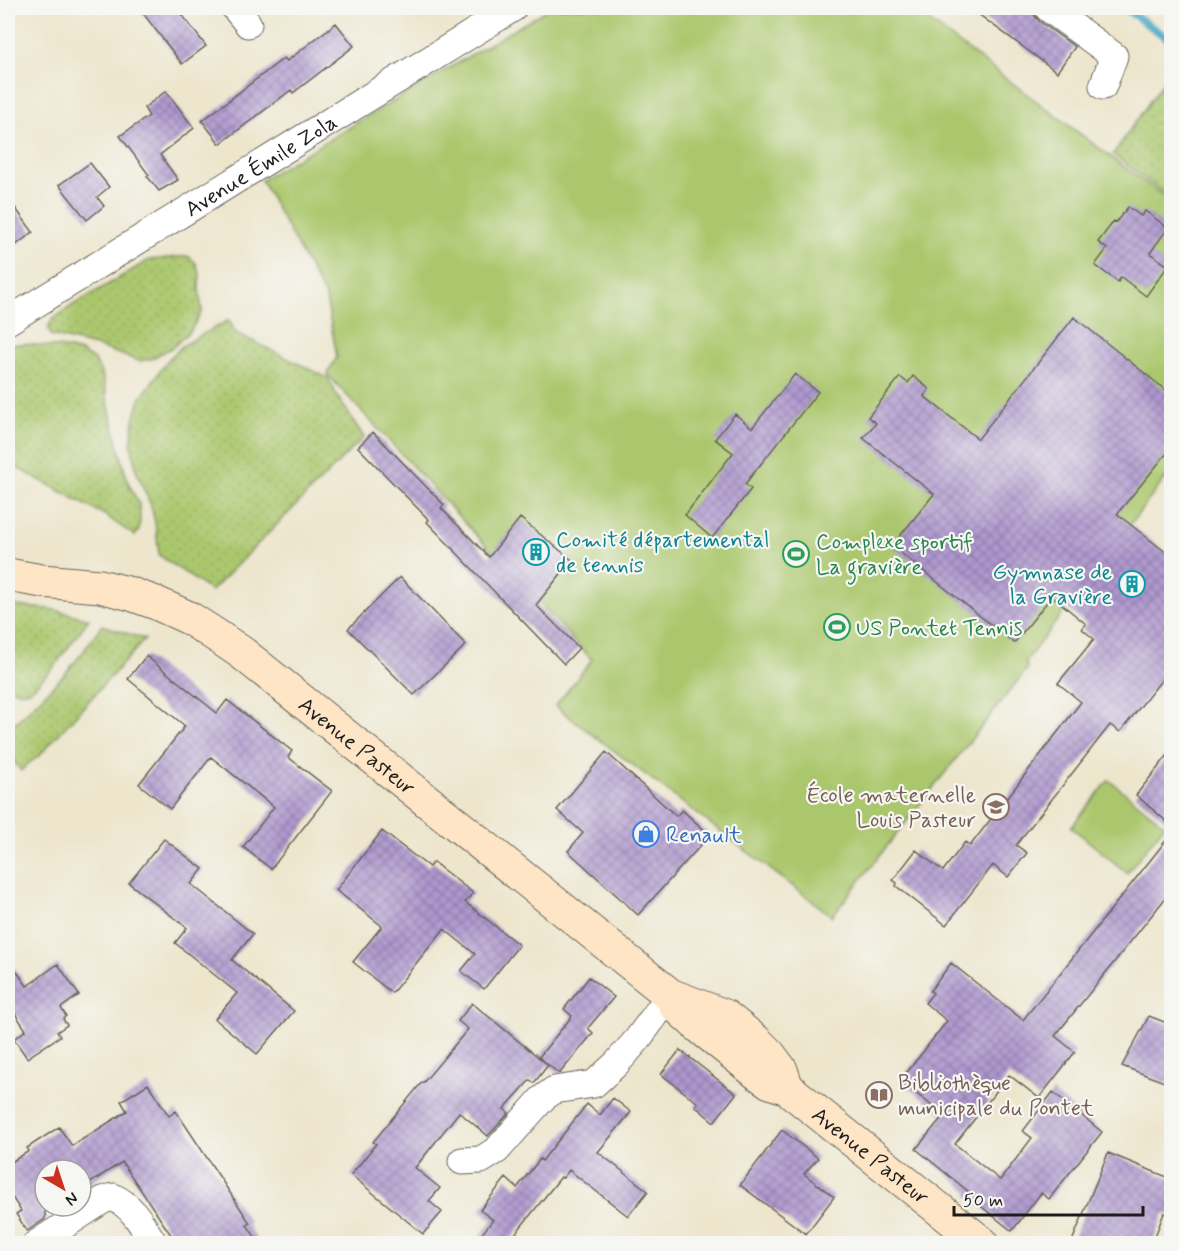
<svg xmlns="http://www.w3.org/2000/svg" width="1179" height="1251" viewBox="0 0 1179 1251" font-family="Mynerve,sans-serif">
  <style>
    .grass { fill: url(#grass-dots); stroke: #647244; stroke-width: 1.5 }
    .park { fill: #abc76d; stroke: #647244; stroke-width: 1.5 }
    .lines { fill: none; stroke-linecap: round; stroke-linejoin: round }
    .stream { stroke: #44a7c3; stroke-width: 8 }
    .building { fill: url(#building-cross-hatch) }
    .street-casing { stroke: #65635a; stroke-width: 29 }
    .secondary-casing { stroke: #65635a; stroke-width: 35 }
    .street { stroke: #fff; stroke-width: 27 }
    .secondary { stroke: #fde5c5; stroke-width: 33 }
    .labels { text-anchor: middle; stroke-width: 4.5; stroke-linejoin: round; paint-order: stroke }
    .street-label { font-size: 22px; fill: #1c1c1c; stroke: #f6f6f2 }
    .culture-label { font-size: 22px; fill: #0d838f; stroke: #f6f6f2; text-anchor: start }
    .leisure-label { font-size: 22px; fill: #27864d; stroke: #f6f6f2; text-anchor: start }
    .education-label { font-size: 22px; fill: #785e54; stroke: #f6f6f2; text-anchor: end }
    .shop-label { font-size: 22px; fill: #366cbe; stroke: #f6f6f2; text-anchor: start }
  </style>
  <defs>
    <pattern id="grass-dots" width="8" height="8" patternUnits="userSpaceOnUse" patternTransform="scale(1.5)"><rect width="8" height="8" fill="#abc76d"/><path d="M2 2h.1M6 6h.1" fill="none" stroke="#93aa5e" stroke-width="1.8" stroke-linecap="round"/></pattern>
    <pattern id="building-cross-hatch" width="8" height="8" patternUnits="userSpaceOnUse" patternTransform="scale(1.5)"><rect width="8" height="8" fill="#af98cf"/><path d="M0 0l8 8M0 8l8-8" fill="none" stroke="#8e7ba7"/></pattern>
  </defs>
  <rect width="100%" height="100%" fill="#f6f6f2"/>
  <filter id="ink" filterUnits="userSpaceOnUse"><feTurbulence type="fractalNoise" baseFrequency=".0167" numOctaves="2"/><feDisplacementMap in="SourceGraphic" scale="12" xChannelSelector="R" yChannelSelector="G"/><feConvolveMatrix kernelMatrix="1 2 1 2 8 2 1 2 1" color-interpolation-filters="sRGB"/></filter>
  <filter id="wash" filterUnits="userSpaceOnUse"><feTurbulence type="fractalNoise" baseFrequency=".008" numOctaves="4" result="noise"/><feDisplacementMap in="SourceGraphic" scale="24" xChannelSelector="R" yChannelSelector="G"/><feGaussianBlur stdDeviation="1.35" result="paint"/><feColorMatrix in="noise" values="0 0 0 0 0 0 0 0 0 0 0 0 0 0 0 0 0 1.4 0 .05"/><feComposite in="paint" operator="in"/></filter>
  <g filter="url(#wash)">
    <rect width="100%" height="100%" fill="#ede6cd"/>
    <path class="grass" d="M1171,71v128l-58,-45z
      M188,256l8,7 4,11 -1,14 3,23 -11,19 -18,17 -22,12 -12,2 -40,-14 -48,-12 -3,-7 4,-8 18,-13 79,-47z
      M229,320l7,13 92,45 11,21 25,38 -153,154 -52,-36 -4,-33 -4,-16 -14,-33 -6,-29 3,-24 6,-21 27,-38 16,-16z
      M11,344h16l38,4 16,4 13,8 8,14 6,29 19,77 12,24 1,15 -1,11 -4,6 -32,-22 -95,-51v-117z
      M8,605l48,5 33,9 -35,48 -24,24h-13l-9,-3z
      M102,625l43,14 -105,116 -12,9 -7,7 -13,-16v-25l57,-56 17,-21z"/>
    <path class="park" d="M550,8h362l259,194v269l-145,190 1,8 -195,247 -277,-210 37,-46 -265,-286 10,-17 -11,-59 -65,-118z
      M1109,780l56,45 -38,48 -56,-46z"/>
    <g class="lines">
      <path class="stream" d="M1124,8l48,33"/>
    </g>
    <g id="blocks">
      <path class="building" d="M139,8h38l29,38 -24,18z
        M970,8h58l5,3 1,4 5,6 36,26 -18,25z
        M336,23l18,23 -61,47 -2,-3 -71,54 -18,-23 82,-63 3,3z
        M166,91l28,37 -34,27 18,25 -19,11 -12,-15 2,-1 -29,-39 29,-20 -5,-8z
        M90,163l19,24 -12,10 7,9 -17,14 -28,-35z
        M8,198l25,34 -25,19z
        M1128,207l13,9 4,-5 23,17 -18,25 18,13 -22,30 -25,-19 -3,5 -23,-17 12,-16 -9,-7 16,-21 2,1z
        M1074,317l98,78v52l-55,67 55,43v110l-52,65 -10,-7 -94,120 11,8 -19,24 -15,-12 -47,60 -50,-39 1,-3 -4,-3 23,-30 27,21 22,-29 5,4 111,-144 -23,-19 36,-44 -12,-10 4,-5 -34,-28 -38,47 -122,-97 42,-52 -71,-56 13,-15 -8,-6 32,-40 8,6 5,-7 16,13 -5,7 54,43z
        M795,374l23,18 -73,92 6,5 -39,49 -27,-23 48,-62 -18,-14 20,-25 17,14z
        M373,432l71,73 -3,3 48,49 31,-39 52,42 -36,45 43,43 -15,16 -137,-142 2,-2 -71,-73z
        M400,577l66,68 -52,50 -66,-66z
        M146,656l71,57 10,-13 65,51 -4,6 44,34 -61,78 -28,-22 31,-40 -63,-50 -41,52 -31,-25 46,-58 -57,-47z
        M1172,750v76l-36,-31z
        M606,752l70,64 6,-6 28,25 -72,80 -70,-64 15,-18 -26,-23z
        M382,831l47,36 4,-5 40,31 -8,9 54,43 -35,44 -23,-18 14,-17 -31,-25 -52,64 -39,-31 29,-36 -46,-36z
        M1172,833v57l-117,146 20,16 -36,46 -30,-23 -54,69 45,36 32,-42 -9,-7 30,-39 49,40 -53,67 -8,-6 -29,38 -45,-36 2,-3 -53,-43 28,-34 -44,-34 47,-60 -22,-18 8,-10 -3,-2 21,-28 72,57z
        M164,839l39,30 -12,15 62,50 -21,26 62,51 -37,43 -42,-35 22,-26 -62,-50 12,-15 -58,-45z
        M8,959l19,27 31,-22 21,31 -18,13 5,8 -3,3 4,6 -10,7 3,4 -33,22 -13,-19 12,-9 -18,-27z
        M589,977l25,20 -26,31 5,5 -33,40h-2l-19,-16 33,-41 -8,-7z
        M472,1003l76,62 -14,18 -4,-3 -26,29 5,4 -21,23 -29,-24 -44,56 25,20 -11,13 13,11 -19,22 -72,-59 25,-31 -3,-2 49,-60 1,1 45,-54 -10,-8z
        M1149,1016l23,9v60l-50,-19z
        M680,1050l56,44 -22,28 -19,-16 3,-3 -37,-29z
        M148,1084l21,32 7,-5 74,112 -3,2 13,19h-83l-55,-82 -41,27v-19h-36v36h9l-9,6v7l-18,12 -11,-17 5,-3 -13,-20v-27l21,-13 -2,-3 32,-21 13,19 55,-35 -6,-10z
        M613,1098l18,14 -33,40 50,39 -20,25 -59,-46 -6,8 -2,-1 -54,67h-33l19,-24 -13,-10 26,-32 11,10 23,-29 2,2 45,-57 13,11z
        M782,1130l36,28 -14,16 30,23 -28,37 -66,-49z
        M1108,1153l64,26v37l-8,-3 -12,31h-81z"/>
    </g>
  </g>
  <g filter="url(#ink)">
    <use href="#blocks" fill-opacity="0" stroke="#65635a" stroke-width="1.5"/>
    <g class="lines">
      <defs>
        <g id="street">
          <path d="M235,8l13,16"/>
          <path d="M1048,8l66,48 -11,30"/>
          <path id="s1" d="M8,321l505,-313"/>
          <path d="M462,1161l19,-1 16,-10 45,-51 12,-9 40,-6 22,-20 21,-24 33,-45"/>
          <path d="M36,1244l67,-44 10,-3c21,10 29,28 41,47"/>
        </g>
        <g id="secondary">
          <path id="s2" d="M8,575l34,6 58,5 31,8 25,9 33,15 25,16 28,19 428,342 55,21 31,25 13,13 12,16 6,18"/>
          <path id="s3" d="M675,1005l21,19 61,49 13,9 17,6 196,156"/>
        </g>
      </defs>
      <use href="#street" class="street-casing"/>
      <use href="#secondary" class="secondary-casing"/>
      <use href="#street" class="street"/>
      <use href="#secondary" class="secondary"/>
    </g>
  </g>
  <defs>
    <symbol id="building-ring" viewBox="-11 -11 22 22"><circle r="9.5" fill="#f6f6f2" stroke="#0f9aa8" stroke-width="1.5"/><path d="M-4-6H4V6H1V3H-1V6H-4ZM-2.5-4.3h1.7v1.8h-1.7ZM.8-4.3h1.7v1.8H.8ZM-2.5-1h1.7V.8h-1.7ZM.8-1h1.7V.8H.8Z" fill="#0f9aa8"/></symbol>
    <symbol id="stadium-ring" viewBox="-11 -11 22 22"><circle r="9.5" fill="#f6f6f2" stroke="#2e9e5b" stroke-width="1.5"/><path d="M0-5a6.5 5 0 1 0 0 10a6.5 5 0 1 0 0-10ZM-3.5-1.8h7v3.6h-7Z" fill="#2e9e5b"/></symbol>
    <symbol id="school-ring" viewBox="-11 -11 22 22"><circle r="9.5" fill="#f6f6f2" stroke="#8d6e63" stroke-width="1.5"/><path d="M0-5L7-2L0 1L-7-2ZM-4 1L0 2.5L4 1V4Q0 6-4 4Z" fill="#8d6e63"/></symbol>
    <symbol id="shop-ring" viewBox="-11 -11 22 22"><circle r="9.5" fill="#f6f6f2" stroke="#3f7fe0" stroke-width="1.5"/><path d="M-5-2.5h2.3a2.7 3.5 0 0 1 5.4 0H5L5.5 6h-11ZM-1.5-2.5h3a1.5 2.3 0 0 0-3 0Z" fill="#3f7fe0"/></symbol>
    <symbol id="library-ring" viewBox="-11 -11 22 22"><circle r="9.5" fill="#f6f6f2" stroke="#8d6e63" stroke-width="1.5"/><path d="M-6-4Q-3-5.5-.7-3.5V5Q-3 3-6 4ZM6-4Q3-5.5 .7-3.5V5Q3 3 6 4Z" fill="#8d6e63"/></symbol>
  </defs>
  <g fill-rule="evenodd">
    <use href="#building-ring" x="521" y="537" width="30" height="30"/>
    <use href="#stadium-ring" x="781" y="539" width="30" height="30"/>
    <use href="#building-ring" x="1117" y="569" width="30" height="30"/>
    <use href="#stadium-ring" x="822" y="612" width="30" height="30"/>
    <use href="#school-ring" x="981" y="792" width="30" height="30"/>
    <use href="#shop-ring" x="631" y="819" width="30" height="30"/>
    <use href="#library-ring" x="864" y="1080" width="30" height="30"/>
  </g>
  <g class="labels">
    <g class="street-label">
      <text dy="8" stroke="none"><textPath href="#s1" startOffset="297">Avenue Émile Zola</textPath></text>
      <text dy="8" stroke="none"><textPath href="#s2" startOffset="399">Avenue Pasteur</textPath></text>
      <text dy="8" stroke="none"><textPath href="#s3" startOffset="248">Avenue Pasteur</textPath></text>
    </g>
    <g class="culture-label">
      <text x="556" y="547">Comité départemental<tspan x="556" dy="25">de tennis</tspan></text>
      <text x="1112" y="579" text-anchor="end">Gymnase de<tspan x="1112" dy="25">la Gravière</tspan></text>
    </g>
    <g class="leisure-label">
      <text x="816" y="549">Complexe sportif<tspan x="816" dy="25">La gravière</tspan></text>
      <text x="856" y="635">US Pontet Tennis</text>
    </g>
    <g class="education-label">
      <text x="976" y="802">École maternelle<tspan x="976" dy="25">Louis Pasteur</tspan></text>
      <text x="898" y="1090" text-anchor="start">Bibliothèque<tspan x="898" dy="25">municipale du Pontet</tspan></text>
    </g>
    <g class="shop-label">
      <text x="666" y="842">Renault</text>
    </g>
  </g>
  <rect width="1179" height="1251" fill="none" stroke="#f6f6f2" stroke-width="30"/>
  <g transform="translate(63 1188) rotate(141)"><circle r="28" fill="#f6f6f2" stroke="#9f9f9c" stroke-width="1.5"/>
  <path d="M0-4.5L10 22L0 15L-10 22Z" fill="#c8321e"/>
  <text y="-9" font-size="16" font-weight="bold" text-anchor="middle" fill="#1c1c1c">N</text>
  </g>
  <path d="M954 1206v9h189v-9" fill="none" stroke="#1c1c1c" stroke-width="3"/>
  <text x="963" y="1206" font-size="18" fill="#1c1c1c" stroke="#f6f6f2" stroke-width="4.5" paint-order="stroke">50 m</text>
</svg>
